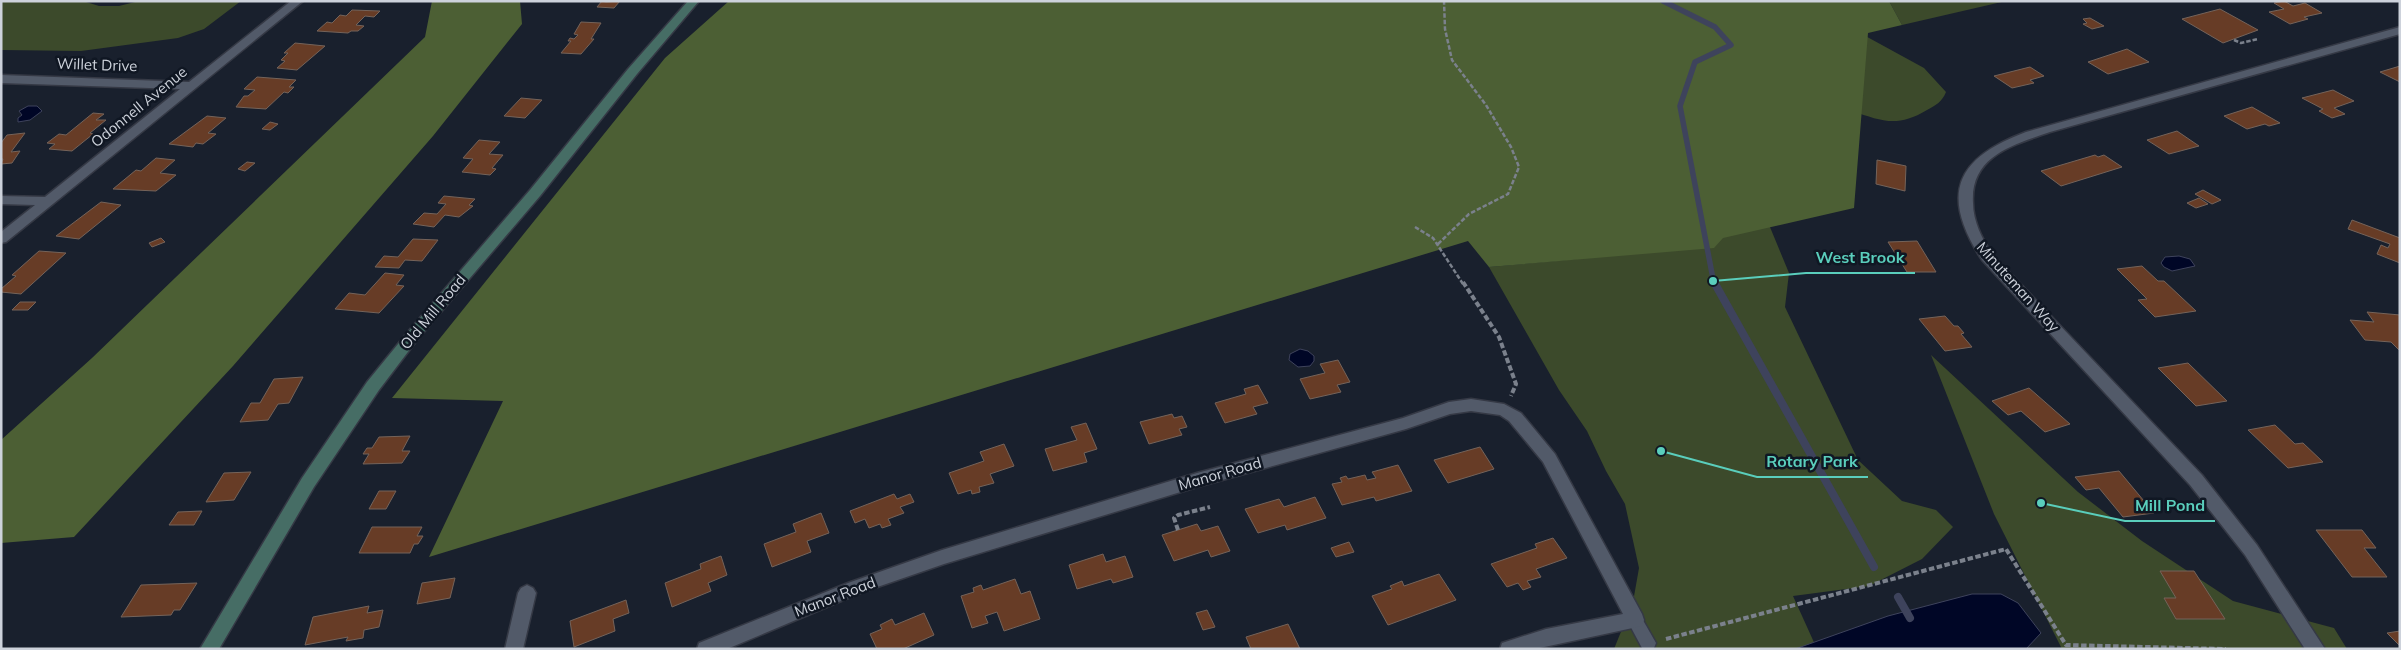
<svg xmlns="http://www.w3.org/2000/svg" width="2401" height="650" viewBox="0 0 2401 650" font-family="Mulish,sans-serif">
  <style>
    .green { fill: #3c4a2b }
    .forest { fill: #4c5f34 }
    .water { fill: #000626; stroke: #3e435c }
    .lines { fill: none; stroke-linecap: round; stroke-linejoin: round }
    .stream-far1 { stroke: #3e435c; stroke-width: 5.5 }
    .stream { stroke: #3e435c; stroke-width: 8 }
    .building { fill: #673c26; stroke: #74635a }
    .lane-casing { stroke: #353945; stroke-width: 3 }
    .street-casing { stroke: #353945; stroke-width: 3 }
    .secondary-casing { stroke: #353945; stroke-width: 3 }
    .path-far1 { stroke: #7b818c; stroke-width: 2.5; stroke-dasharray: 4.5 2; stroke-linecap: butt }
    .path { stroke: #7b818c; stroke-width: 4; stroke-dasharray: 5.5 2.5; stroke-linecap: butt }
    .lane { fill: #525a69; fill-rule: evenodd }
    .street { fill: #525a69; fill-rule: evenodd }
    .secondary { fill: #466d65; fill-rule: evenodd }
    .labels { text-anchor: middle; stroke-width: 5; stroke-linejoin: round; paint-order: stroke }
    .street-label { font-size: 15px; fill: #cdd2db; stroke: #101723 }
    .leader { fill: none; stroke: #5acebc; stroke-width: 2 }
    .callout-dot { fill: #5acebc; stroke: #101723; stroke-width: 2 }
    .callout-label { font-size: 16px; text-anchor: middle; font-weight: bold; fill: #5acebc; stroke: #101723; stroke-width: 5; stroke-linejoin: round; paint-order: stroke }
  </style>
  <rect width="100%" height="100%" fill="#19202d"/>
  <path class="green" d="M1,1h82l16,5h20l20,-5h102l-37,28 -26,9 -97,13 -80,-1z
    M1889,1h117l-104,24z
    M1827,15l97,53 22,24c-4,10 -10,13 -19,18 -30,18 -45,11 -75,1l-92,92 29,70 -4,34 73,153 44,41 34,9 17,17 -31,32 -53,27 -76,10 24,53h-203l19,-47 6,-34 -14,-64 -19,-33 -19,-40 -28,-41 -70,-123 88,-8z
    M1931,355l147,137 64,49 91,60 101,27 13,21h-285l-68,-135z"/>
  <path class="forest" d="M432,1h88l2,23 -89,112 -200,230 -159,171 -73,6v-103l91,-82 333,-321z
    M729,1h1160l13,24 -34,8 -14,175 -131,30 -9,10 -225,19 -21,-26 -1039,316 74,-156 -111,-3 273,-340z"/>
  <path class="water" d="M28,106h9l5,5 -12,9 -12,2v-4l4,-3 -3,-4z
    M2179,256l11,3 5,7 -23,5 -8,-4 -3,-4 4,-6z
    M1300,349l8,2 6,5v5l-4,5 -12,1 -9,-7 1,-6z
    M1972,594h29l17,9 23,30 -15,16h-231l93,-33z"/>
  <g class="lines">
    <path class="stream-far1" d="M1663,1l52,26 16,18 -36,17 -15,44 34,178"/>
    <path class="stream" d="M1714,282l160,285
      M1898,597l12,21"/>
  </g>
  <path class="building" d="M602,1l4,1 14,-1 -6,7 -17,-1z
    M2284,1l9,5 12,-3 17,10 -18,4 4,2 -18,5 -21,-12 15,-3 -10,-6z
    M2220,9l38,21 -35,13 -41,-24z
    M352,10l28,1 -6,6 -9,-1 -9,9 8,1 -6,5h-7l-3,2 -31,-2 10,-9 5,1 8,-8 6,1z
    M2090,18l14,8 -12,3 -9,-5 4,-1 -4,-4z
    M581,22l20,1 -10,16h3l-13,15 -20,-1 10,-12h-3l2,-3 4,1 4,-4 -4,-1z
    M295,43l30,3 -28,24 -20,-2 8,-7 -4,-1 7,-7h-4z
    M2127,49l22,13 -41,12 -20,-12z
    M2400,66v16l-20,-10z
    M2030,67l14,9 -14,4 4,3 -22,5 -18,-12z
    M257,77l39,3 -7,7h5l-6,6 -4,-1 -18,17 -30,-2 8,-11h4l7,-6 -11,-1z
    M2333,90l21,11 -20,7 11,6 -13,4 -13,-7 4,-2 -21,-11z
    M521,98l21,2 -17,18 -21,-2z
    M2252,107l28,16 -11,3 -4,-2 -18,5 -23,-13z
    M93,113l11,1 -8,6h10l-16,13 3,1 -21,17 -23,-2 6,-5 -8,-1 12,-9 7,1z
    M207,116l19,2 -18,15 8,1 -13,10 -7,-1 -3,4 -24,-3z
    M270,122l8,2 -8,6 -8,-1z
    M2177,131l22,15 -30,8 -22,-14z
    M25,133l-14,19 9,-1 -8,12 -11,1 2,-5h-2v-16l6,-8z
    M479,140l21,2 -11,12 14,1 -11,13 4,1 -6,6 -28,-3 11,-13 -10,-1z
    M2095,155l3,2 6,-2 18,12 -61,19 -20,-15z
    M156,158l19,2 -15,13 16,2 -20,16 -43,-2 23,-19 5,1z
    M1877,160l29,6 -1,25 -29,-7z
    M247,162l8,1 -10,8 -7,-2z
    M2203,190l18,10 -9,4 -17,-10z
    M444,196l31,3 -6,6 4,1 -14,11 -14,-2 -11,12 -21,-3 11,-11 13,1 9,-10 -8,-1z
    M2199,198l9,6 -12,4 -9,-5z
    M101,202l20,3 -42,34 -23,-3z
    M2352,220l48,18v25l-23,-9 4,-9 7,3 2,-4 -42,-15z
    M161,238l4,4 -13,5 -3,-4z
    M413,239l25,1 -16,21 -17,-1 -6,8 -24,-1 9,-11 14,1z
    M1917,241l19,31h-29l-19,-30z
    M39,251l27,2 -45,41 -20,-2v-3l15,-13 -4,-1z
    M2142,266l16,15h6l32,30 -41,6 -17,-17 9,-1 -30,-30z
    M385,273l19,2 -8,10 8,1 -25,27 -44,-4 14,-16 16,2z
    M20,302h16l-8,8h-16z
    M2367,312l33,3v36l-9,-9 -26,-2 -15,-20 24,2z
    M1945,316l9,10h4l6,7 -3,1 11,13 -27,4 -26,-32z
    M1338,360l12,22 -13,3 4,7 -31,7 -10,-20 25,-6 -5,-9z
    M2188,363l39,38 -31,5 -38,-38z
    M303,377l-14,26 -11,1 -10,16 -28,2 11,-19h9l14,-24z
    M1258,385l10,18 -15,4 4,7 -32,9 -10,-20 31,-9 -2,-5z
    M2029,388l41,36 -25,8 -24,-21 -13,4 -16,-14z
    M1172,414l2,4 8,-2 5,11 -8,2 3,6 -33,9 -9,-22z
    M1086,423l11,26 -13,4 3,9 -34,9 -8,-22 32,-9 -6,-13z
    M2275,425l20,19 8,-1 20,19 -35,6 -40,-38z
    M410,436l-8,15h8l-8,12 -39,1 6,-10h-6l4,-6h5l7,-11z
    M1004,444l10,22 -24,8 4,9 -15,4 1,5 -8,2 -1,-4 -13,4 -9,-21 35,-12 -4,-9z
    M1480,447l14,22 -46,14 -14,-23z
    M1398,465l14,26 -36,10 -2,-4 -32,8 -10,-21 10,-2 -2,-4 6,-2 2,3 17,-4 2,5 9,-2 -4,-6z
    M2119,471l35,42 -31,4 -24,-29 -13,2 -11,-13z
    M251,472l-17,28 -28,2 18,-29z
    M379,491h17l-10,18h-17z
    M894,494l3,5 13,-5 4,8 -14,5 4,6 -16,6 3,6 -9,3 -2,-4 -11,4 -4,-9 -10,4 -5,-12z
    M1315,497l11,21 -39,12 -2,-5 -27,8 -13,-24 34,-10 5,8z
    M202,511l-8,14h-25l9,-13z
    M821,513l8,20 -22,8 4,11 -39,15 -8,-23 32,-12 -3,-8z
    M1197,524l4,7 17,-5 12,25 -19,6 -3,-7 -34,11 -12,-26z
    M372,527h50l-5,9h6l-5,8h-4l-4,9h-51z
    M2316,530h46l14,18h-12l23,29h-35z
    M1553,538l14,20 -31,11 5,8 -14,4 4,6 -8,3 -5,-7 -11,4 -16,-23 46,-16 -2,-4z
    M1349,542l5,10 -18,5 -5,-9z
    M1103,554l3,8 19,-6 8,21 -20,6 -2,-4 -34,10 -8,-24z
    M721,556l6,19 -19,8 3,8 -39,16 -7,-24 36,-14 -1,-5z
    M2160,571h34l31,48h-49l-12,-21h12z
    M1439,574l17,26 -68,25 -16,-29 20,-7 -2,-3 12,-5 2,5z
    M455,578l-5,20 -33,6 5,-21z
    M1015,579l6,15 9,-3 10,28 -36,12 -7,-19 -12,4 3,7 -16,5 -11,-32 13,-4 -1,-4 8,-3 2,5z
    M197,583l-17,27h-6l-3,5 -50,2 20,-32z
    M626,600l3,13 -16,6 2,12 -41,16 -4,-26z
    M369,606l-2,7 16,-3 -4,17 -15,3 -1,8 -17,3 2,-4 -43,8 8,-28z
    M1207,610l8,17 -12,3 -7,-17z
    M924,613l10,22 -31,14h-26l-7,-15 12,-5 -2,-4 12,-6 3,6z
    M1288,624l12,25h-49l-5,-12z
    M2400,631v15l-13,-13z"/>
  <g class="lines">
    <defs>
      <path id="lane" d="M1635,613l5,2 16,28 -2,5h-12l-15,-28 3,-5z"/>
      <path id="street" d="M291,1h12l-297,241 -5,1v-11l34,-27 -34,-1v-8l44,1 135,-108 -179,-6v-8l188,7z
        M2400,27v7l-350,98c-37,13 -80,24 -77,71 0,18 9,36 19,51l210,221 55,70 68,104h-20l-60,-94 -55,-70 -208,-225c-43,-66 -26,-102 44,-128z
        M1471,399l33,5 17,9 34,41 87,160 2,6 -2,6 -107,23h-35l2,-6 44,-14 77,-15 -80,-152 -34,-41 -9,-6 -29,-4 -21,3 -44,15 -209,58 -253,77 -84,29 -133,56h-30l2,-6 149,-60 94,-33 255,-77 206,-55 46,-16z
        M527,585l6,3 3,5 -13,56h-18l13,-56 3,-5z"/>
      <path id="secondary" d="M688,1h11l-62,73 -97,122 -123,144 -38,50 -65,97 -95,162h-19l102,-171 65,-96 40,-49 123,-143 98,-121z"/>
    </defs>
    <use href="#lane" class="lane-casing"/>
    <use href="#street" class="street-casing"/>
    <use href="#secondary" class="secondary-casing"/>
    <path class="path-far1" d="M2234,40l7,3 17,-4
      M1415,227l18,11 30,46
      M1438,244l31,-30 39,-20 11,-27 -8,-20 -25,-42 -34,-45 -7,-31 -1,-28"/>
    <path class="path" d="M1463,282l36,55 17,47 -5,12
      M1178,530l-4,-12 4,-3 32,-8
      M1666,639l340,-90 60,96 160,4"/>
    <use href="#lane" class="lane"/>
    <use href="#street" class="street"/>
    <use href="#secondary" class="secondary"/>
  </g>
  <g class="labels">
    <g class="street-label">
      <text transform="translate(97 65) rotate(2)" y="5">Willet Drive</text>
      <text transform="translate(139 107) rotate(-39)" y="5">Odonnell Avenue</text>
      <text transform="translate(2018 287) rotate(48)" y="5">Minuteman Way</text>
      <text transform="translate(433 312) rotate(-50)" y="5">Old Mill Road</text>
      <text transform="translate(1220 474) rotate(-16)" y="5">Manor Road</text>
      <text transform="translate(835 597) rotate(-21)" y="5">Manor Road</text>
    </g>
  </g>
  <path class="leader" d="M1713 281L1806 273H1915M1661 451L1757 477H1868M2041 503L2125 521H2215"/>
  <g class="callout-dot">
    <circle cx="1713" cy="281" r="5"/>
    <circle cx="1661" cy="451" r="5"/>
    <circle cx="2041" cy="503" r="5"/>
  </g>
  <g class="callout-label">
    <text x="1860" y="263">West Brook</text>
    <text x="1812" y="467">Rotary Park</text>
    <text x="2170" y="511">Mill Pond</text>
  </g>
  <rect width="2401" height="650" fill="none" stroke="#cdd2db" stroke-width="5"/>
</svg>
